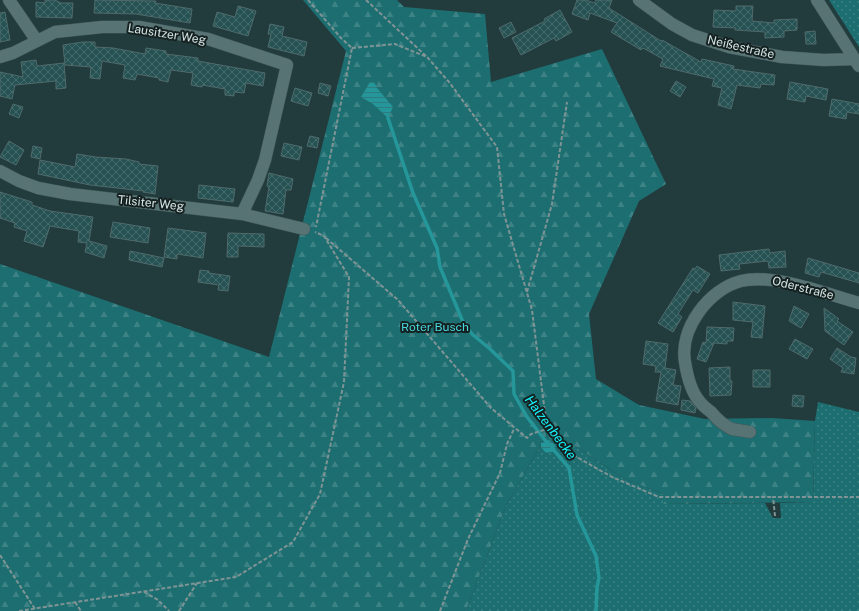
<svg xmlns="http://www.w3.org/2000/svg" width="859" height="611" viewBox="0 0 859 611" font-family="'Public Sans',sans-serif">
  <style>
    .grass { fill: url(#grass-dots) }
    .forest { fill: url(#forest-firs) }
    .water { fill: url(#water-rules) }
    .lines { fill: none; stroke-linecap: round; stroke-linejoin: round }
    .stream { stroke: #259699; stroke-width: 3.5 }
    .building { fill: url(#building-cross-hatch); stroke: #506a6b }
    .minor-casing { stroke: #42595a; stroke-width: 13 }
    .path { stroke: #809495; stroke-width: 2; stroke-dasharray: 4 2; stroke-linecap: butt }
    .minor { stroke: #587374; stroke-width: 12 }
    .labels { text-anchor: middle; stroke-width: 4; stroke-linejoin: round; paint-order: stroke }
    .street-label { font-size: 12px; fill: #d5e4e4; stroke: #152121 }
    .park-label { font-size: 12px; fill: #48d8dd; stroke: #152121 }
    .water-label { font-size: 13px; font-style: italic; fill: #13f7fe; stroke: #152121 }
  </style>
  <defs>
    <pattern id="grass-dots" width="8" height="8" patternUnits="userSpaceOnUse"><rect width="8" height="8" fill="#1d6e71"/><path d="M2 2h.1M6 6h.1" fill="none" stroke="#3d8385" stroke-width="1.8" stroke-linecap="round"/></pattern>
    <pattern id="forest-firs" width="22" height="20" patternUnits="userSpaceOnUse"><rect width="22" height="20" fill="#1d6e71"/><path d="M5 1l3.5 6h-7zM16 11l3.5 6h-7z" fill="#3d8385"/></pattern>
    <pattern id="water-rules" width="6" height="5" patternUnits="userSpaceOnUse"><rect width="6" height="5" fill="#259699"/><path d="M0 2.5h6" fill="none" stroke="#2d7d80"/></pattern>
    <pattern id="building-cross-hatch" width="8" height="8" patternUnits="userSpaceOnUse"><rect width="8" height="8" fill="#275254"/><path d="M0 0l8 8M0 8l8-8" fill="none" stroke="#456b6c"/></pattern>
  </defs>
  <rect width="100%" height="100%" fill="#223c3d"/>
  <path class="grass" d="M829,0h30v47z
    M818,402l41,10v199h-393l40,-105 44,-77 73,49 40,16v10l102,-1 8,15h8l-1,-15 33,-1 2,-81z"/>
  <path class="forest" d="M303,0h94l7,7 81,7 6,68 111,-33 64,135 -27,17 -50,113 7,65 43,26 66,14 67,-1 43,3 -2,81 -150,2v-10l-40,-16 -73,-49 -44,77 -40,105h-466v-347l269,93 77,-306z"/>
  <path class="water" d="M370,82h4l3,6 16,19 -5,11 -15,-14 -12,-7z
    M549,440l6,5 1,6 -10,2 -5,-6v-4z"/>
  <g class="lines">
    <path class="stream" d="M388,118l25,75 24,55 3,19 23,55 9,12 18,15 23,22 1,23 13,23 21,27
      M552,448l17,20 8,47 19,41 3,22 -2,9 -1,24"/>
  </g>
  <path class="building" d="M45,0h10l6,3h12l-1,15 -36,-1v-15l9,1z
    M95,0l61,1 -1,2 37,6 -2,14 -54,-9 -42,-1z
    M577,0h9l8,3 2,-3h16l-3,8 52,33 1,-1 39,22 1,-3 32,7 -1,3 42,6 -1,10 -13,-1 -1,4 -23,-3 -6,24 -13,-4 4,-17 -10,-2 2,-7 -54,-13 3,-7 -20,-11 -2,2 -30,-18 6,-9 -27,-10 -2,7 -16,-6z
    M238,6l18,5 -8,25 -35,-10 4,-14 18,5z
    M736,6h17l-1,15 22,2v-3l23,-1v11l-13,1v6l-19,1v-6l-30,-2 1,-2 -23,-1 1,-17 22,1z
    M560,10l12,22 -16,9 -2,-3 -33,17 -9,-17 33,-17 -1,-2z
    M5,12l5,28 -10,2v-29z
    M511,22l5,10 -12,6 -5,-10z
    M270,24l14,3 -2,9 25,6 -3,14 -36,-9 3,-13h-3z
    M815,31l1,13h-10l-1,-12z
    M83,42h12v5l18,1 32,6 1,-6 20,3v3l32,4v3l67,12 -2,13 -17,-3 -2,10 -10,-1v4l-9,-1v-6l-23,-4v2l-11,-2 2,-12 -22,-3 -3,12 -9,-2v-2l-22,-4 -2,6 -12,-2 2,-13 -23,-4 -2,18 -10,-1 1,-11 -26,-2 -2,-20z
    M36,60l1,6 27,-3 2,25 -10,1v-8l-41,4 -3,14 -12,-3v-24l23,5 -2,-15z
    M676,81l10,6 -6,10 -10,-6z
    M790,82l38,7 -2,11 -20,-4 -1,6 -18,-3z
    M320,83l11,3 -3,10 -10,-3z
    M295,88l17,5 -4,13 -17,-5z
    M832,99l27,5v10l-12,-2 -1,7 -17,-3z
    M13,104l10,3 -4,11 -10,-4z
    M310,136l9,2 -2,10 -10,-2z
    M9,141l15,9 -8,15 -16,-8z
    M284,143l18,4 -3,13 -18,-4z
    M33,146l9,2 -2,11 -9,-2z
    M77,154l19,3 30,2 13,3v2l19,2 -3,28 -12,-2 1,-1 -54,-6 -52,-11 2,-14 35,7z
    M269,173l24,6 -2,11h-5l-3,24 -18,-3 4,-24 -2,-1z
    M199,185l36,4 -2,13 -35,-4z
    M0,192l32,10v3l18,6 43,6 -4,24 18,5 -3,12 -19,-6 2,-9 -9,-1 1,-11 -29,-5 -7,21 -19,-6 3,-10 -13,-4 1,-4 -15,-5z
    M113,222l37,6 -2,15 -38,-6z
    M168,228l38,5 -3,25 -26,-4v5l-13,-2z
    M228,233l36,1v13l-26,-1v11h-11z
    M769,249l1,4 15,-2 1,16 -17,1 -1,-7 -29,3 1,5 -19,2 -2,-16z
    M130,251l34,7 -2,9 -33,-7z
    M808,258l51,15v10l-38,-11 -2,5 -14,-4z
    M697,266l13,8 -12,19 -5,-3 -15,24 4,3 -9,15 -15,-9 35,-55 2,1z
    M200,270l9,1v2l21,3 -2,15 -10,-1 1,-5 -21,-3z
    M733,302l32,4 -3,32 -11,-1 2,-15 -20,-2z
    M794,306l15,8 -8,14 -12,-7z
    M824,308l15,11 -2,2 16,11 -9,13 -19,-14z
    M707,327l27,1 -1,13h-6v3l-13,-1 -8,19 -9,-3 6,-17 3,1z
    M795,339l18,10 -6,10 -18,-10z
    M646,341l22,3 -3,24 11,2 -3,15 8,1 -3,19 -22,-4 5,-29h-6l1,-6 -13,-2z
    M837,348l14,9 5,1 -2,16 -13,-2 2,-4 -13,-9z
    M730,367v14h2l-1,14 -21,1 -1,-28z
    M753,370h17v17h-17z
    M793,395l11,1 -1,11 -11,-1z
    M682,400l8,1 6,7 -1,5 -14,-3z"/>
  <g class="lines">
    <defs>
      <path id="minor" d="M9,0l28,41
        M639,0l33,24 20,11 37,12 53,10 42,3 31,-1
        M817,0l42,66
        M0,57l13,-4 42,-21 47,-5h37l69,12 79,26 -22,95 -7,20 -16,34
        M0,171l19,10 19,7 32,6 172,20 62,15
        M750,432c-5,-1 -12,-2 -18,-3 -7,-3 -16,-11 -21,-17 -4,-3 -8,-6 -11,-10 -9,-10 -13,-27 -15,-40 -6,-33 24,-73 56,-81 32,-8 86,13 118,22"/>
    </defs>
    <use href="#minor" class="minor-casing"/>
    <path class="path" d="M308,0l33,38 11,10 -36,179
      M366,0l60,56
      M352,48l43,-4 32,13 22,25 48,65 7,67 28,96 15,119 26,26 39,22 47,20h114
      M326,238l72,62 93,108 36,30 4,-4 16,-5
      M527,292l25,-88 15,-102
      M775,516l-2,-19h86
      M0,555l35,54
      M144,592l14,8 11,11
      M75,602l6,9
      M19,611l217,-34 57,-35 27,-48 24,-112 5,-105 -25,-41 -9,-4
      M179,611l18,-28
      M440,611l28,-72 32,-66 7,-29 7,-15"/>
    <use href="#minor" class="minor"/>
  </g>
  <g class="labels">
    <g class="street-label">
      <text transform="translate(167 34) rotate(9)" y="4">Lausitzer Weg</text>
      <text transform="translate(741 47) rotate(13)" y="4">Neißestraße</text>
      <text transform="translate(151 203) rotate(6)" y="4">Tilsiter Weg</text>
      <text transform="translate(803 288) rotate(14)" y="4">Oderstraße</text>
    </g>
    <g class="park-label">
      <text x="435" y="331">Roter Busch</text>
    </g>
    <g class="water-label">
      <text transform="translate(551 427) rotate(53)" y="5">Halzenbecke</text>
    </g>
  </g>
</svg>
